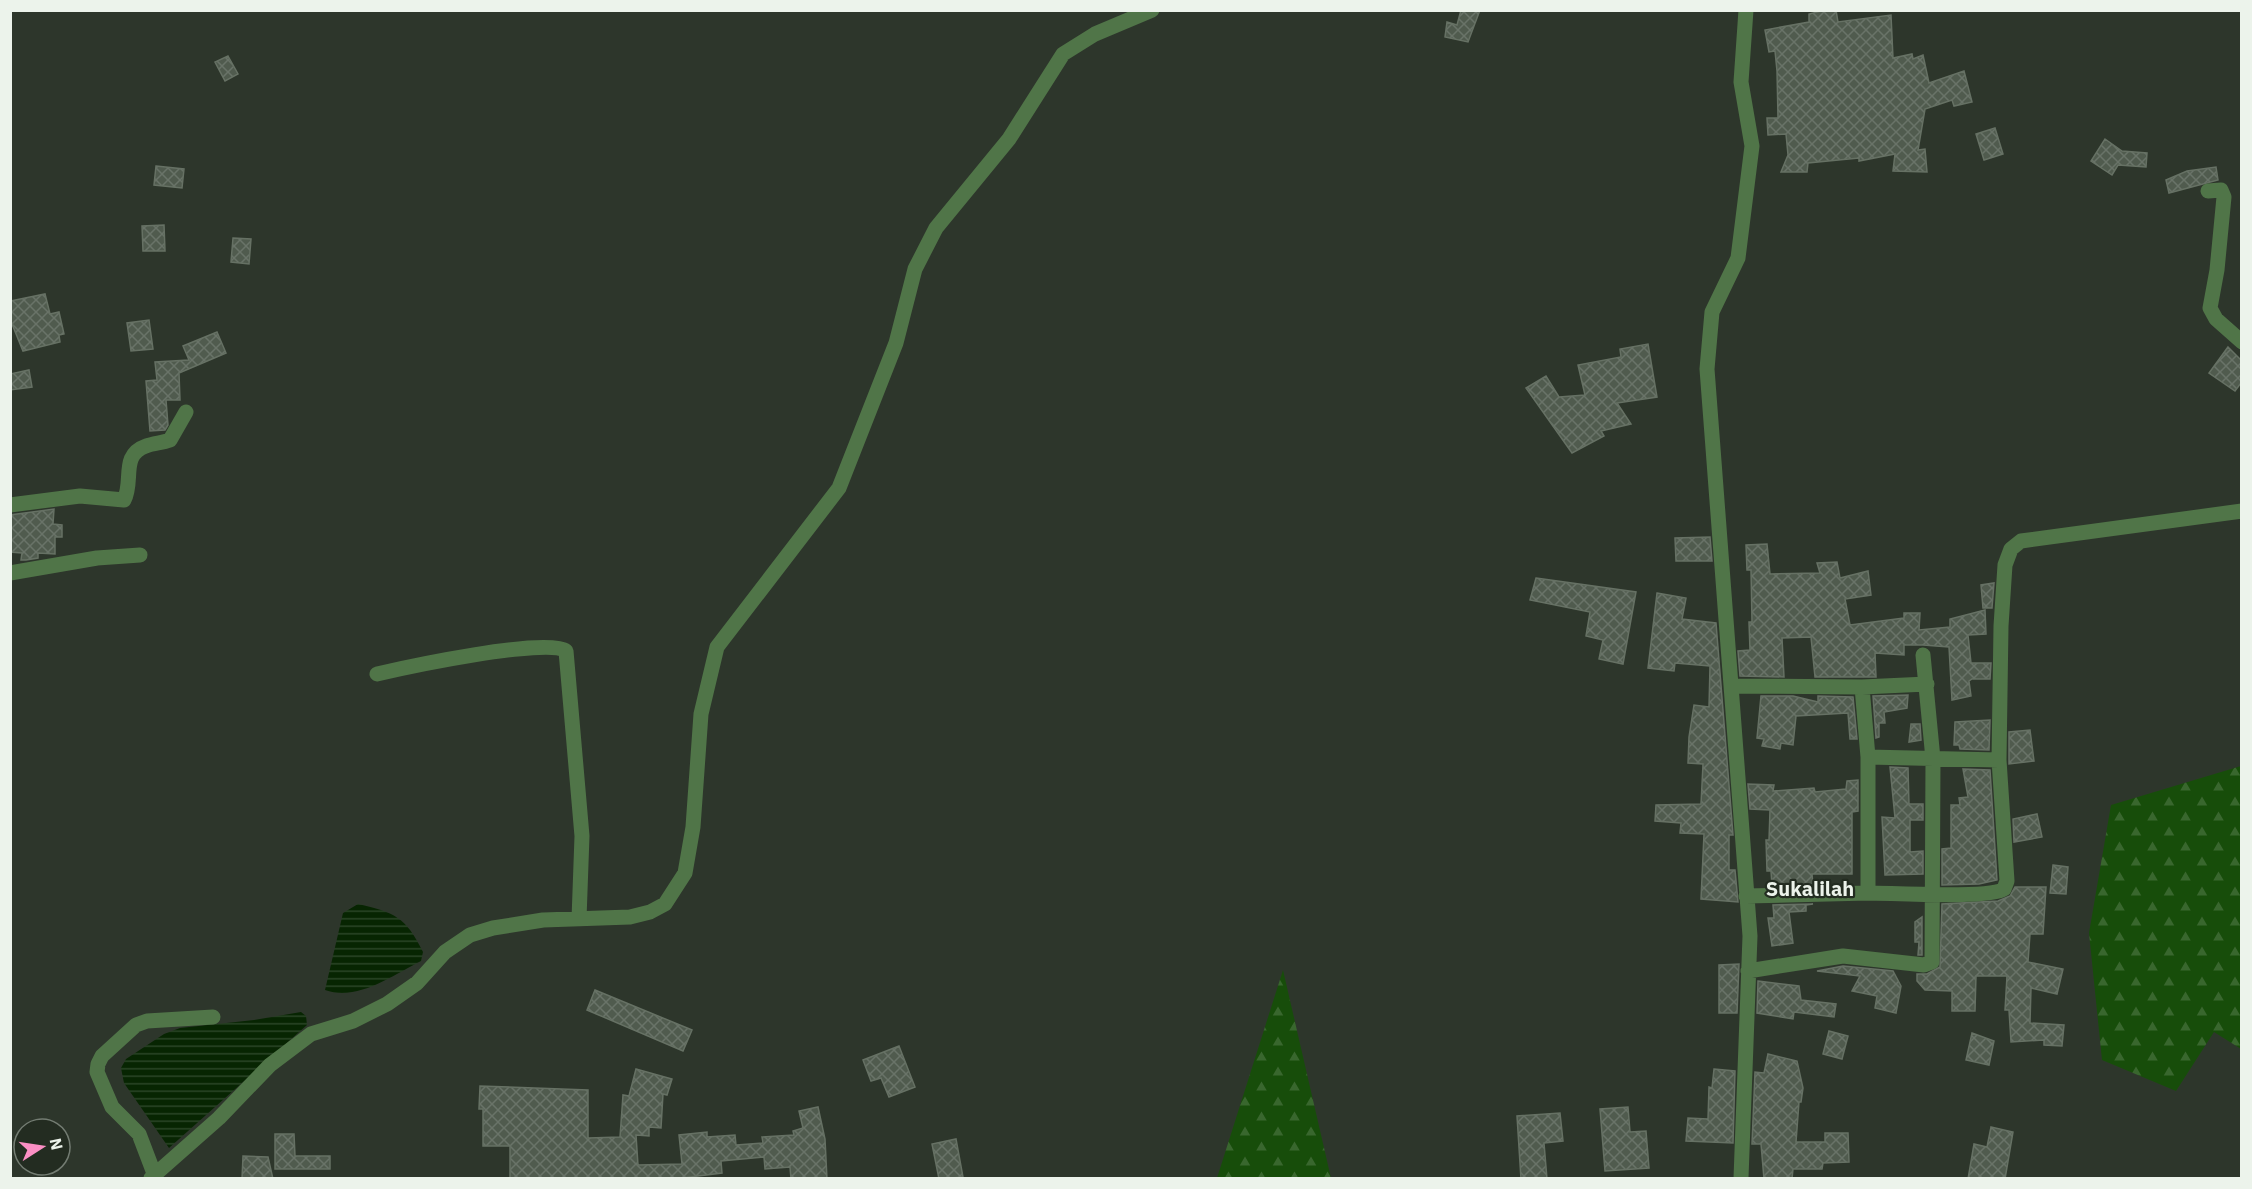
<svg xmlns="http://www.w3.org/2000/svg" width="2252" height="1189" viewBox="0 0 2252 1189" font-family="'IBM Plex Sans',sans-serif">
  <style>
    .forest { fill: url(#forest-firs) }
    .water { fill: url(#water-rules) }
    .building { fill: url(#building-cross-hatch); stroke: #667164; stroke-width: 1.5 }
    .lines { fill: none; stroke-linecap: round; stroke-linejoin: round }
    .street { stroke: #507548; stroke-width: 15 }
    .labels { text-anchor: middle; stroke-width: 4.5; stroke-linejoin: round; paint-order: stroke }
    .quarter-label { font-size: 20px; font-weight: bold; fill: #ecf3eb; stroke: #232c21 }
  </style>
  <defs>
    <pattern id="forest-firs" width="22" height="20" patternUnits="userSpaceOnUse" patternTransform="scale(1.5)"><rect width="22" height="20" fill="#174d0a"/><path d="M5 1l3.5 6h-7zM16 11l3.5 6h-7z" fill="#39672e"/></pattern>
    <pattern id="water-rules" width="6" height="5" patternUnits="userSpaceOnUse" patternTransform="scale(1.5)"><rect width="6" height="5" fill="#072502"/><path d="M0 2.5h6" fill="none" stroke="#2b4527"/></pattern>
    <pattern id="building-cross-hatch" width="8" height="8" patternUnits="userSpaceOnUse" patternTransform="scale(1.5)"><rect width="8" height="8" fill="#505b4e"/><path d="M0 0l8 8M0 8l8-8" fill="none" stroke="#697368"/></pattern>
  </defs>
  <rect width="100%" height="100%" fill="#2d362b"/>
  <path class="forest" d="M2241,766v283l-27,-17 -38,59 -74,-31 -13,-127 22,-128z
    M1283,970l48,208h-114z"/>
  <path class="water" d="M358,904c36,8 48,13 65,48l-2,9c-28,14 -64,41 -96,29l18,-77z
    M301,1012l5,4 1,9 -138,123 -45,-65 -3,-15 5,-9 38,-25 16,-6 74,-8z"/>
  <path class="building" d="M1461,10h19l-12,32 -23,-5 2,-15 10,3z
    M1825,10h11l2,12 53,-7 2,43 19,-4 1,5 10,-4 6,28 35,-12 8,31 -18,4 -2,-6 -27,9 -7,41 7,-1 2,23 -34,-1 2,-17 -36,7v-3l-51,5 -1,9h-26l7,-17 -2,-21 -18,1 -1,-17h11l-1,-47 -2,-20 -6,1 -4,-22 44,-8v-8z
    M228,56l10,18 -13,7 -10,-19z
    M1995,128l8,26 -19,6 -8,-26z
    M2105,139l17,12 25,2 -1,14 -28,-2 -6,10 -21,-14z
    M156,166l28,3 -2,19 -28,-3z
    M2216,167l2,13 -49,13 -3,-13 21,-9z
    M164,225l1,26h-22l-1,-25z
    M233,238l18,1 -2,25 -18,-2z
    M45,294l5,20 9,-2 5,22 -5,1 1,7 -37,9 -13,-32v-18z
    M149,320l4,29 -22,2 -4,-28z
    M217,332l9,21 -47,20 1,27h-14l2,25 -3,5 -15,1 -4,-50 11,-1 -2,-18 34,-2 -6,-14z
    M1648,344l9,53 -40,6 14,21 -30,7 3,5 -32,17 -46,-65 20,-12 13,21 26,-2 -7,-30 43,-8 -1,-8z
    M2228,347l13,13v23l-6,8 -26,-18z
    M29,370l3,17 -22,3v-16z
    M54,509l-1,15 9,1v12h-7v17l-17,-1v5l-12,2h-5l1,-7 -12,-1v-37z
    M1710,537l2,24h-36l-1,-23z
    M1767,544l3,30 50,-1 -3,-10 20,-1 3,16 28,-7 3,24 -26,4 5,26 54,-7v-5h16l-1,17 31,-3v-8l35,-9 1,24 -18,1 3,28h20l-1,16h-18l-3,2 2,15 -19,4 -3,-53 -26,-2h-19v10l-29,-2 1,24h-61l-4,-40 -29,1 2,39 -44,-1 -2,-25 12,-1 -1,-28h3l-1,-52h-4l-1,-25z
    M1536,578l100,14 -13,72 -24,-5 4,-19 -17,-4 4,-24 -60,-12z
    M1994,583l-2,25h-9l-2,-23z
    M1657,593l29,5 -4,21 34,4 17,212h-4v35h6l3,32 -37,-3 3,-65 -24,-1 1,-10 -26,-2 1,-16 45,-1 2,-40 -15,-1 1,-26 5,-32 15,2 1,-41 -35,-3 -1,8 -26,-3z
    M1908,695l-1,13 -23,4 1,11h-6v14l-3,1 -3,-42z
    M1761,696h32l25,6v-6l35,1 4,42h-7l-2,-26 -52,3 -3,29 -12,-2 -1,6 -18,-3 2,-7 -7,-1z
    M1990,720l-1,30 -29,-1 -1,-4h-5l1,-23z
    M1911,724h9l1,16 -12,2z
    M2030,730l4,31 -25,3v-32z
    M1890,767l18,1 1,36h14v16h-13v32l13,-1v23l-38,1 -3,-58 13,1z
    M1963,769l27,1 7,110 -18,4 -37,1v-36l9,-1v-43h9l-1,-7 9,-1z
    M1858,780v31l-6,1v62h-40l1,11 -41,1 -1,-15h-4l-1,-31h3l1,-30 -20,-1 -2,-25 26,1 -1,6 41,-3 1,4 31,-3 1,-8z
    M2037,814l5,23 -28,5 -1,-23z
    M2053,865l15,2 -2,27 -16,-1z
    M2015,887h31l-3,47h-13l-2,28 35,7 -6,25 -26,-6 -1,35 34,2 -2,21 -18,-1v-5l-33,2 -2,-32h-4l2,-34h-31l-1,35h-23v-20l-27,-1 -8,-9v-7h10l13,-7 2,-63 56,-3 12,-5z
    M1813,904l-7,1v6l-17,1 4,31 -21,3 -4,-28h6l-1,-13z
    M1922,917v38h-4l1,-13h-4v-20z
    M1739,964l-2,49h-18v-48z
    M1843,966l50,5 8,15 -5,27 -21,-5 2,-12 -25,-5 8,-15 -43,-5z
    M1758,981l41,5 2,14 35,4 -2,13 -40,-5 -1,7 -36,-6z
    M595,990l97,40 -9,21 -96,-41z
    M1829,1031l19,5 -6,23 -19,-5z
    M1972,1033l22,8 -5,24 -23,-5z
    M899,1046l16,41 -26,10 -8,-19 -10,3 -8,-21z
    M1768,1054l29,7 6,27 -2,14h-2l-3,40h29v-9h23l1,29 -26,1 -1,6h-29l-1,10h-28l-3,-35h-9l3,-72 9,1z
    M636,1069l36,10 -5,16 -4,-1 -2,34 -12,-1v9l-13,-1 2,30 44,-1 -3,-29 28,-3v5l28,-2 1,10 27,-2 -1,-6 32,-2 -1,-4 10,-3 -4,-17 19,-4 7,32 2,40h-36l-1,-12 -25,2 -1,-12 -43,4 1,12 -40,5 -172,1v-33h-27v-37h-4l1,-23 108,4v48l32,-1 3,-42 6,1z
    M1714,1069l21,2 -2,72 -47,-2 2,-23 20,1 1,-32 3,1z
    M1628,1107l2,25 16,-1 3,37 -44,3 -5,-62z
    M1560,1113l3,28 -19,2 3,36h-26l-4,-63z
    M1991,1127l22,5 -8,47h-37l6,-35 13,3z
    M275,1134h19l1,22h35v13h-55z
    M956,1139l7,38 -24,2 -7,-35z
    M243,1156l25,1 5,22h-31z"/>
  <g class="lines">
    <path class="street" d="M2208,191l13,-1 3,7 -7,73 -7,38 6,11 26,23
      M10,505l70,-9 44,4c10,-19 -4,-45 22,-54 8,-3 16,-3 24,-6l16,-28
      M10,573l87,-15 43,-3
      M377,674c30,-7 170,-37 189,-23l16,185 -3,83
      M1731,686l131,1
      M1868,757l-6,-70 65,-3
      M1868,893c23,0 122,6 136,-4l3,-8 -8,-121
      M1746,896l122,-3v-136l131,3 2,-134 4,-61 6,-16 10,-8 221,-30
      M1748,971l95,-15 81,9 8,-3 1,-203 -10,-104
      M155,1176l-16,-42 -27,-27 -15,-35 1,-8 4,-8 34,-31 11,-4 66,-4
      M151,1178l68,-60 51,-53 41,-31 42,-13 34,-17 30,-21 28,-31 25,-17 23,-7 50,-8 87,-3 20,-5 15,-8 20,-31 8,-46 8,-113 16,-67 122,-159 57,-145 19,-74 21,-41 73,-89 54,-85 32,-20 57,-24
      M1741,1178l9,-242 -43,-567 5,-57 26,-54 14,-112 -11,-64 5,-72"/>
  </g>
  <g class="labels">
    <g class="quarter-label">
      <text x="1810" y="896">Sukalilah</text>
    </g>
  </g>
  <rect width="2252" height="1189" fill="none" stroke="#ecf3eb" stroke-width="24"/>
  <g transform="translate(42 1147) rotate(78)"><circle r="28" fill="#232c21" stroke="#737c72" stroke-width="1.5"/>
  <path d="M0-4.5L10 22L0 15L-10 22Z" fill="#fb8fc4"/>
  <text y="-9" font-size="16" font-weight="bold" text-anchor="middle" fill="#ecf3eb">N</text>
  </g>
</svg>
